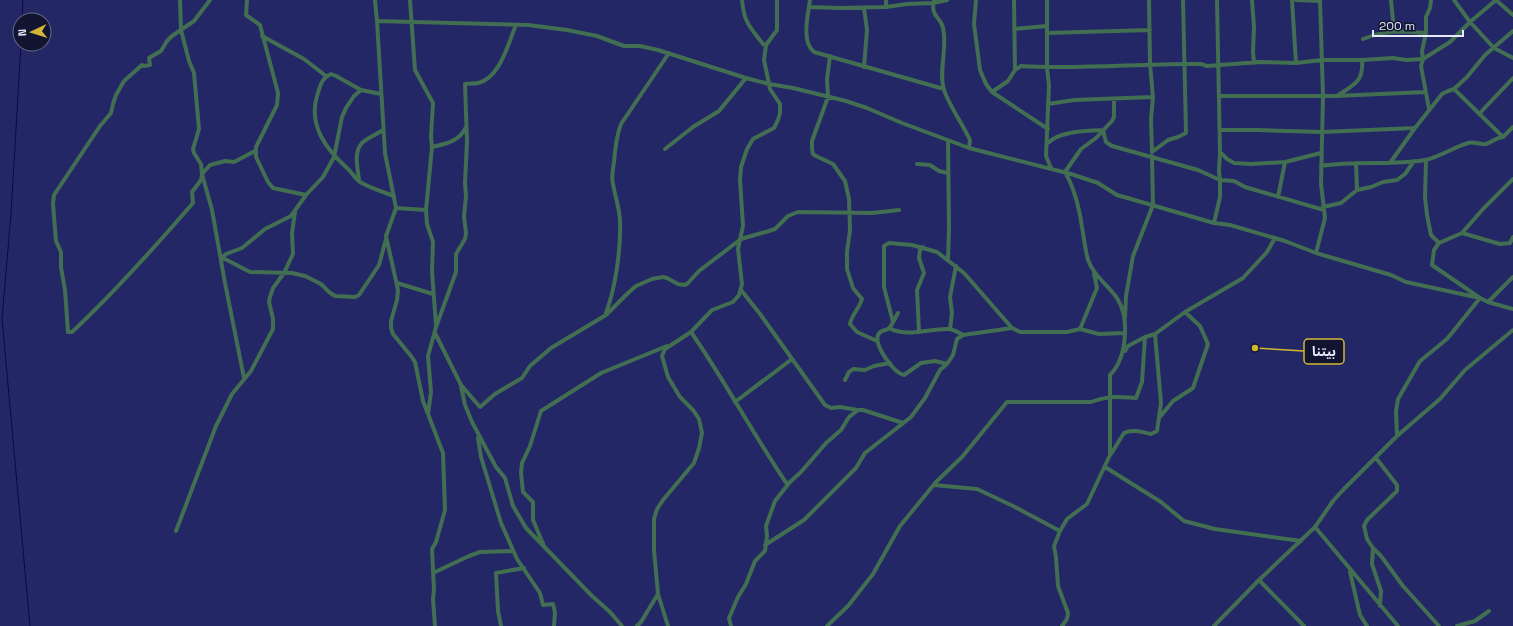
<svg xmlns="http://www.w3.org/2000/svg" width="1513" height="626" viewBox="0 0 1513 626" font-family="'Space Grotesk','Noto Sans Arabic',sans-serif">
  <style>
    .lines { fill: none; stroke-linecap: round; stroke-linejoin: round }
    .stream { stroke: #0f064c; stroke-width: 1 }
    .minor { stroke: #426e52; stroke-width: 4 }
    .leader { fill: none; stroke: #d4b635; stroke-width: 1.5 }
    .callout-dot { fill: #d4b635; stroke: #121531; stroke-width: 1.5 }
    .callout { fill: #121531; stroke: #d4b635; stroke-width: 1.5 }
    .callout-label { font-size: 13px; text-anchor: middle; font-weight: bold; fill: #e6eafa }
  </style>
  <rect width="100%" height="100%" fill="#232765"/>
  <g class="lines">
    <path class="stream" d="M22,20l1,-20
      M21,44l-10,170 -9,105 28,307"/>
    <path class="minor" d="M180,0l1,30 8,31 5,12 5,56 -6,20 1,4 7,11 1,10 10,36 13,73 19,95
      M210,0l-16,21 -22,15 -5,5 -6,10 -12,7 1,7 -6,1 -2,-1 -18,16 -8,14 -3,9 -2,9 -11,13 -46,69 -1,9 3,37 5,11v15l4,23 3,42h4c43,-40 82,-84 121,-129l-1,-11 9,-12 1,-6 8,-9 15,-4 9,1 21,-11
      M247,0l-1,15 14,10 18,68 -1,12 -21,42v10l12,25 5,6 33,7
      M375,0l2,21 8,132 11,55 -10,28 12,54 -1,10 -6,21v7l2,6 18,22 4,6 8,39 20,52 2,57 -9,32 -4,7 2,41 -1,9 2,27
      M410,0l5,70 18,33 -2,33 1,11 -6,63 1,14 6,18 -1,29 4,54
      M742,0c2,23 8,27 21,44l3,1
      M810,0c-2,14 -9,42 4,52l130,37
      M886,0v7
      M934,0c-4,17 7,17 9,28 5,20 -5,43 1,62 5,15 19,35 26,50l-1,8
      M976,0l-2,24 6,46 6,14 6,8 56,37
      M1014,0l1,70
      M1047,0v68l2,17 -3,71 5,12
      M1149,0l1,64 3,33 -2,22 1,33 16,-12 10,-3 8,-4 -3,-133
      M1217,0l3,152 7,7 7,4 17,1 34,-2 36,-9
      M1252,0l2,27 -1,25 1,11
      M1292,0l4,63
      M1296,0l24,1
      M1391,0l3,31
      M1454,0l16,22 24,26 19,10
      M1496,0l17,15
      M809,7l31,1 46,-1 21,-3 26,-1 14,-3
      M377,21l151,4 39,5 30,6 27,10h16l18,4 88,28 23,6 24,4 53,13 21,7 35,15 67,25 102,26 27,9 19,12 97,28 16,2 55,16 31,12 75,22 15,7 74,16 8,4 25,7
      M1014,29l33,-3
      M1047,33l103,-3
      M262,36l42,23 22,17
      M1363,39c22,-9 40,-8 63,-6
      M830,56l-3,23 1,18 -16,44v8l1,5 3,2 17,8 12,17 4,18 1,31 -3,22v17l6,19 9,11c-3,10 -10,15 -12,25l7,8 20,9
      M864,67l3,-37 -3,-22
      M1454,89l49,48
      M361,90l-25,-14 -5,-2c-10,4 -11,13 -14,22 -9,30 10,54 30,72 5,4 8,11 13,14 10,6 23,10 34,14
      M992,92l16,-11 7,-11 6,-4c60,4 120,-3 180,-2l6,2 52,-4 37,1 26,-3h40l31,-2 13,2 17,-1 27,-17 20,-20 26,-22
      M1219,96h117l89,-4
      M1337,96c16,-11 27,-14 25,-36
      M1048,104l26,-4 79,-3
      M1429,109l-8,-43 2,-7 -1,-8 4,-18v-16l4,-9 1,-8
      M1479,114l34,-36
      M1220,130h36l66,2 93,-4
      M1048,143c11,-12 39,-12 55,-13l3,12 6,4 86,24 22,10 14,1 11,6 79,23
      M432,147c14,-3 28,-6 34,-20
      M665,149l28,-22 26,-16 27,-33
      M1426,160l-1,37 2,18 4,20 8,8
      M1356,163l1,27
      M1390,163l25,-35 27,-34 6,-3 6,-2 13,-12 18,-22 28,-24
      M917,164l13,1 9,6 9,2
      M1321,166c34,-6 70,0 104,-6 15,-3 29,-13 43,-17 6,-2 12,2 18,1 7,-2 8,-6 17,-7l10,-10
      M359,180c-1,-11 -6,-27 3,-37 5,-5 15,-9 21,-13
      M1278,197l7,-35
      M1323,207l18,-4 16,-13 14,-3 12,-5 14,-2 8,-6 9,-13
      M396,208l30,2
      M1214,223l6,-26v-17l-1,-9 1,-19
      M1462,233l38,11 10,-1 3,-6
      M1316,253l9,-35 -4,-34 2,-88 -3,-96
      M221,257l29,15 42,1 13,3 16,8 8,8 6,4 20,1 4,-2 20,-30 7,-26
      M222,258l4,-4 16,-6 23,-19 26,-13 15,-21 17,-18 11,-20 8,-40 4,-9 8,-12 7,-6 20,4
      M948,259l1,-30 -1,-89
      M397,283l36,11
      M741,290l19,24 65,91 6,3 9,-1 18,3
      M1488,302l25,-25
      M606,313c10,-27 15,-65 14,-93 -1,-13 -5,-24 -7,-36 -2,-7 0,-15 1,-22 1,-13 2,-25 7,-38l48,-71
      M898,313c-3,5 -6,13 -10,16 -4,2 -8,1 -10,6 -4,11 16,38 26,40l17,-12 14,-2 12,3
      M1125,318l1,-22 7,-40 20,-51 -1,-49
      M893,322l-9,-35v-41l5,-3 23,2 25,7 27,21 48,55
      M889,328c18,10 41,0 60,1 4,0 10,4 14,6
      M950,329l2,-16 -2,-16 6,-31
      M1080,329l17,-41 -3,-14
      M691,332c34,49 62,102 96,152
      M919,332l-2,-42 7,-17 -5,-15 1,-8 3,-3
      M435,333l26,52 19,22 15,-13 27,-16 8,-12 21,-18 55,-33 22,-22 8,-7 16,-7 11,-2 4,1 11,6 6,1 3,-1 12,-13 42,-32 28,-8 6,-2 13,-13 10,-4 74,1 27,-3
      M1125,351l3,-5 17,-9
      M845,380l4,-8 4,-3 12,1 9,-4 16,-3
      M461,386l4,19 7,17 24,45 9,11 8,28 13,22 66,68 18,16 12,14
      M735,402l57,-43
      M428,414l3,-22 -3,-36 8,-29 20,-55v-18l9,-15 1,-6 -2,-17 2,-20 -1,-13 2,-42 -2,-57c4,-1 9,0 13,-1 22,-5 30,-39 38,-58
      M1159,418l14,-17 20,-13 15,-44 -8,-18 -15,-14
      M1397,436l-1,-25 2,-12 22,-38 27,-22 33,-41 -48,-33 2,-15 5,-7 23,-10 21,-24 30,-30
      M478,438l3,19 20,66 16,36 23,34 3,12 10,-1 2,9 -1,13
      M1111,454l13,-21c8,-4 18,-1 27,1l6,-3 4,-28 -6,-69
      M1376,458l21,27v6l-30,29 -3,6 3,13 6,9 -1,16 9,27 -1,15
      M1105,467l56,35 23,19 31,8 86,12
      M934,485l43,4 36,17 47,25
      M1315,527l83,99
      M176,531l40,-105 16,-32 19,-23 22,-42v-10l-4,-17 1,-5 3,-9 11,-15 9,-19 -1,-21 3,-21
      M765,545l39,-25 52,-52 9,-15 46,-36 14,-19 15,-28 7,-6 6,-9 4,-16 6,-4 49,-7 8,4h47l13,-3 19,5 26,-1
      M544,546l-11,-26v-18l-10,-10 -2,-19 1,-10 8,-17 11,-35 60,-38 66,-27
      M1373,548l8,8 22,30 36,40
      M1350,572l10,43 7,11
      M433,573l36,-17 11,-4 33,-1
      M1259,580l45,46
      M501,626l-3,-15 -2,-38 28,-5
      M637,626l4,-4 17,-28
      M668,626l-10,-32 -4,-44v-31l3,-10 6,-9 31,-37 5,-15 3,-15 -3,-14 -6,-9 -13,-13 -12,-20 -6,-21 3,-7 26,-17 21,-22 21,-8 6,-7 3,-11 -4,-35 5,-23 -3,-46 1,-13 6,-18 6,-10 21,-11 4,-8 2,-7v-9l-10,-15 -1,-5 -5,-24 2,-15 11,-15v-30
      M731,626l-2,-8 9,-21 8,-13 9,-23 10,-10 2,-15 -1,-10 9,-25 15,-19 11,-10 25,-29 15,-13 8,-13 9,-7h5l40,13
      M827,626l21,-20 25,-32 27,-48 36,-44 26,-25 45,-55h84c17,-7 27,-5 45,-4l6,-16 3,-45 10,-3 30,-22 58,-34 24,-26 8,-14
      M1062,626l5,-7 1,-6 -10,-27 -2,-29 -2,-11 6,-15 7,-12 20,-15 23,-49v-80c17,-17 20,-57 7,-77 -10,-14 -23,-22 -29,-38 -3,-11 -4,-22 -6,-33 -3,-20 -7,-38 -17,-55l16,-23 15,-11 16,-17 2,-4v-18
      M1214,626l45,-46 56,-53 18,-26 9,-10 55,-55 43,-37 25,-29 48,-40
      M1457,626l18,-5 14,-10"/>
  </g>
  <path class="leader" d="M1255 348L1304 351"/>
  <circle class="callout-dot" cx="1255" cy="348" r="4"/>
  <rect class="callout" x="1304" y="339" width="40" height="25" rx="4"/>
  <g class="callout-label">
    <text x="1324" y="356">بيتنا</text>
  </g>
  <g transform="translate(32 32) rotate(266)"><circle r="19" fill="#121531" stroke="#676a81"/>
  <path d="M0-3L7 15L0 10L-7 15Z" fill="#d4b635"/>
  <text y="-6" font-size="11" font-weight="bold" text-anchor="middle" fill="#e6eafa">N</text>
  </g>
  <path d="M1373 30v6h90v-6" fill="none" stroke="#e6eafa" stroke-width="2"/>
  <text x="1379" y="30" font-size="12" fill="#e6eafa" stroke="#121531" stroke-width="3" paint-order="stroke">200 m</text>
</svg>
